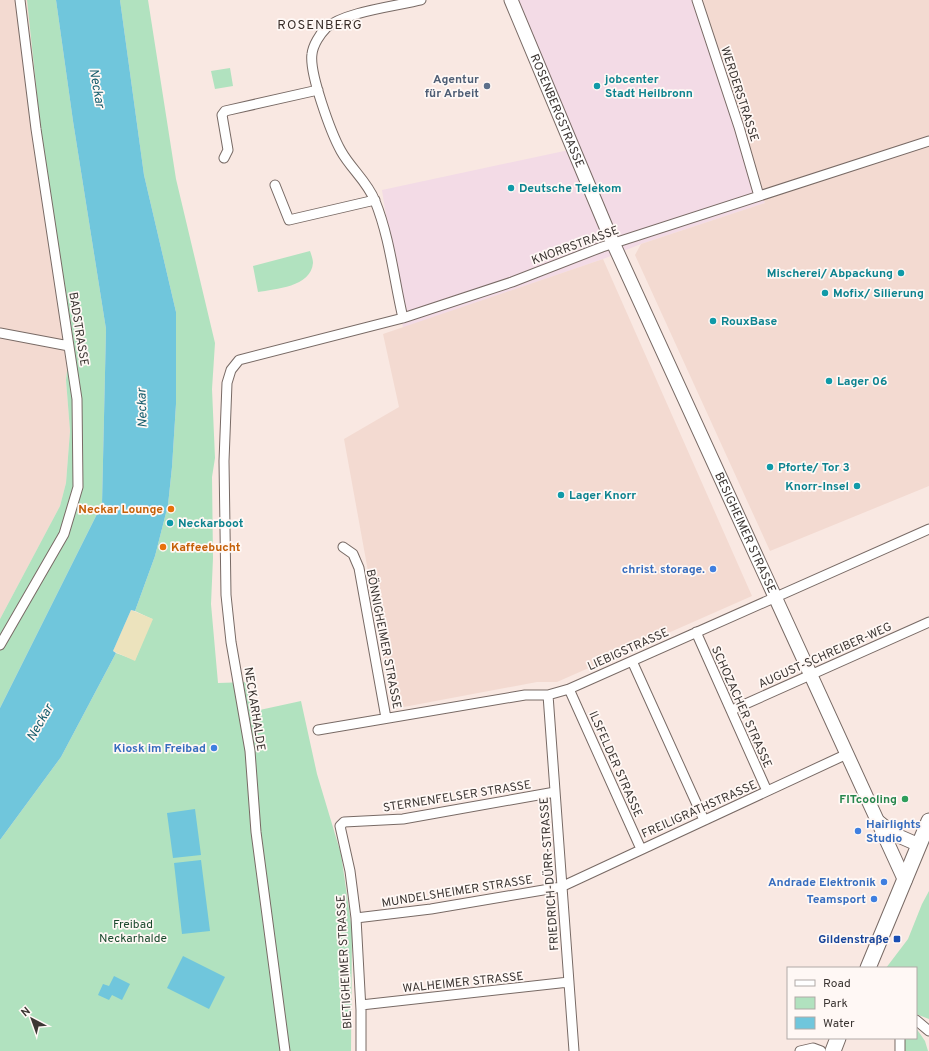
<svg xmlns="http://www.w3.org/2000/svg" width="929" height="1051" viewBox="0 0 929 1051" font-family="Overpass,sans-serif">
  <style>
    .commercial { fill: #f3dbe6 }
    .built { fill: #f3dad1 }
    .green { fill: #b1e2bf }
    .sand { fill: #ece3bd }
    .water { fill: #70c6dc }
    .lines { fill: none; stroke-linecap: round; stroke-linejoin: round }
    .street-casing { stroke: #786a65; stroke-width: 11 }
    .secondary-casing { stroke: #786a65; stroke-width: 15 }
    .primary-casing { stroke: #786a65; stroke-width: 17 }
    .street { stroke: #fff; stroke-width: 9 }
    .secondary { stroke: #fff; stroke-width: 13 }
    .primary { stroke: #fff; stroke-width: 15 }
    .service-dot { fill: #5c6f8a; stroke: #fff8f5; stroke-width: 1.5 }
    .culture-dot { fill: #0f9aa8; stroke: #fff8f5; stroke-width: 1.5 }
    .food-dot { fill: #e8710a; stroke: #fff8f5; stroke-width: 1.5 }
    .shop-dot { fill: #3f7fe0; stroke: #fff8f5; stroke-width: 1.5 }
    .leisure-dot { fill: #2e9e5b; stroke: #fff8f5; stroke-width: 1.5 }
    .transit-dot { fill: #1a4fb4; stroke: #fff8f5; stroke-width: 1.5 }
    .labels { text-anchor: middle; stroke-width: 3.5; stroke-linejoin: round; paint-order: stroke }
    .service-label { font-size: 12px; font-weight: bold; fill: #4e5e75; stroke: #fff8f5; text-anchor: end }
    .culture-label { font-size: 12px; font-weight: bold; fill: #0d838f; stroke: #fff8f5; text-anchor: start }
    .street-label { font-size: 12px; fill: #3c3633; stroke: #fff8f5 }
    .food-label { font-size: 12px; font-weight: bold; fill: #c56008; stroke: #fff8f5; text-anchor: end }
    .shop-label { font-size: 12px; font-weight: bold; fill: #366cbe; stroke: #fff8f5; text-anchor: end }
    .leisure-label { font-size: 12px; font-weight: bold; fill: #27864d; stroke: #fff8f5; text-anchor: end }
    .park-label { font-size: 12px; fill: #1b4a2e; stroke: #fff8f5 }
    .transit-label { font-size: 12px; font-weight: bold; fill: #164399; stroke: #fff8f5; text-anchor: end }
    .neighbourhood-label { font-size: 13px; letter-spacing: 1px; fill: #382c27; stroke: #fff8f5 }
    .water-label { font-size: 13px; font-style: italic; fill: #165d6d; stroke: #fff8f5 }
  </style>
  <rect width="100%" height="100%" fill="#f9e8e2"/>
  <path class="commercial" d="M509,0h187l69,203 -124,41 -38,15 -200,69 -21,-138 187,-40z"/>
  <path class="built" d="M0,0h27l14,133 30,204 -5,43 4,51 -4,52 -6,23 -10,19 -50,94z
    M696,0h233v486l-159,65 -135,-296 6,-11 124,-41z
    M603,259l149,337 -195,86h-20l-144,27 -49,-270 55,-32 -16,-73z"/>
  <path class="green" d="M27,0h29l17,121 33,208 -4,175 -102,204v-89l60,-113 6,-23 4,-52 -4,-51 5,-43 -30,-204z
    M120,0h28l28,179 39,164 -3,46 3,69 -3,19 1,81 -2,46 7,79 30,-1 7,29 46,-10 16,73 24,80 11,76 -1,121h-351v-211l61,-83 55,-104 19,7 17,-41 -17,-8 20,-55 13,-51 4,-38 4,-63v-92l-32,-137z
    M230,68l3,18 -18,3 -4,-18z
    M310,251c1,3 3,8 3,12 -2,24 -38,26 -55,29l-5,-26z
    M929,891v128l-13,-5v-46h-30l22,-29 14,-35z
    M916,1028l9,13 3,10h-24l-1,-13h13z"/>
  <path class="sand" d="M131,610l22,9 -18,42 -22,-10z"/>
  <path class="water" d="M56,0h64l24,175 32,137v92l-4,63 -4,38 -13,51 -20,55 -4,-1 -18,41 3,2 -55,104 -61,83v-132l102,-204 4,-175 -33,-208z
    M195,809l6,46 -28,3 -6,-45z
    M201,860l9,71 -28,3 -8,-71z
    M183,956l42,21 -16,32 -42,-21z
    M114,976l16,8 -8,16 -10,-5 -3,5 -11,-5 5,-11 6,2z"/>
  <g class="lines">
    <defs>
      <path id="street" d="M697,0l42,127 20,69
        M224,158l4,-8 -6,-35 3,-4 93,-21
        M275,185l14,35 86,-20
        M403,318c-9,-38 -13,-80 -28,-117 -8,-20 -24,-32 -34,-50 -10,-18 -32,-78 -29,-97 1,-9 8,-20 14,-26 18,-16 71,-22 95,-28
        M0,333l69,13
        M343,547l10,7 6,14 27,150
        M696,632l71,159
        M0,645l64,-111 14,-47 -1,-88 -41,-270 -16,-129
        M632,661l72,159
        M569,689l72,160
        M548,695l26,356
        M732,710l197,-88
        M318,730l207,-35h23l21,-6 360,-160
        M356,918l75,-9 130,-22 286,-133
        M361,1005l208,-23
        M916,1020l13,11
        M900,1038v13
        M285,1051l-29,-219 -6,-81 -19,-109 -5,-47 -2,-134 3,-78 4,-13 8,-10 164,-42 109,-36 90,-35 327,-106
        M361,1051v-41l-5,-92 -6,-47 -10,-45 4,-4 59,-3 152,-27
        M800,1051l13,-3 8,3"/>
      <g id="secondary">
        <path id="s1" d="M511,0l98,234 296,647"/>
        <path d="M879,822l15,12 25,11"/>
      </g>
      <path id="primary" d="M868,968l61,-147
        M833,1051l5,-13"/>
    </defs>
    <use href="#street" class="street-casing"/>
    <use href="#secondary" class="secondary-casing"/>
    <use href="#primary" class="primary-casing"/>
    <use href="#street" class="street"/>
    <use href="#secondary" class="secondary"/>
    <use href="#primary" class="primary"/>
  </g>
  <circle class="service-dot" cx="487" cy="86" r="4"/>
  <g class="culture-dot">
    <circle cx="597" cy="86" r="4"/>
    <circle cx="511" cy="188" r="4"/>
    <circle cx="901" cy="273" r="4"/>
    <circle cx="825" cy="293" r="4"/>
    <circle cx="713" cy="321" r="4"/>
    <circle cx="829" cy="381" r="4"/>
    <circle cx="770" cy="467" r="4"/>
    <circle cx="857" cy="486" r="4"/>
    <circle cx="561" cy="495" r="4"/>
    <circle cx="170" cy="523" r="4"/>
  </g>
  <g class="food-dot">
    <circle cx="171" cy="509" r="4"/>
    <circle cx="163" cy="547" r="4"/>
  </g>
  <g class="shop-dot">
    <circle cx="713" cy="569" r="4"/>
    <circle cx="214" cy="748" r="4"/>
    <circle cx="858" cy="831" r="4"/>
    <circle cx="884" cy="882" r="4"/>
    <circle cx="874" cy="899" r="4"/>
  </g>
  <circle class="leisure-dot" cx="905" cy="799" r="4"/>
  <rect class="transit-dot" x="893" y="935" width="8" height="8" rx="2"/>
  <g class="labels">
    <g class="service-label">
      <text x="479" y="83">Agentur<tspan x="479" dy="14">für Arbeit</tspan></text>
    </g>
    <g class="culture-label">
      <text x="605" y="83">jobcenter<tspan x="605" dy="14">Stadt Heilbronn</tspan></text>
      <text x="519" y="192">Deutsche Telekom</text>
      <text x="893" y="277" text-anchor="end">Mischerei/ Abpackung</text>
      <text x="833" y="297">Mofix/ Silierung</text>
      <text x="721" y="325">RouxBase</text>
      <text x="837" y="385">Lager 06</text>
      <text x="778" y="471">Pforte/ Tor 3</text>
      <text x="849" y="490" text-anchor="end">Knorr-Insel</text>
      <text x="569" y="499">Lager Knorr</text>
      <text x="178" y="527">Neckarboot</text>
    </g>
    <g class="street-label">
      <text transform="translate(740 94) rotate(72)" y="4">WERDERSTRASSE</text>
      <text dy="4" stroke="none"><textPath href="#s1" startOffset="120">ROSENBERGSTRASSE</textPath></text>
      <text transform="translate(575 245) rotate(-20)" y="4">KNORRSTRASSE</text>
      <text transform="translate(79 329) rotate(81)" y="4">BADSTRASSE</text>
      <text dy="4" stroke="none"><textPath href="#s1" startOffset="582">BESIGHEIMER STRASSE</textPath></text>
      <text transform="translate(384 639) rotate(79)" y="4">BÖNNIGHEIMER STRASSE</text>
      <text transform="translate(628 649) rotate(-24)" y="4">LIEBIGSTRASSE</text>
      <text transform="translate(825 655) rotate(-24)" y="4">AUGUST-SCHREIBER-WEG</text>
      <text transform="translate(742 707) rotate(66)" y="4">SCHOZACHER STRASSE</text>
      <text transform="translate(255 709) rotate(81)" y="4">NECKARHALDE</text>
      <text transform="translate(616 764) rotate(66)" y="4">ILSFELDER STRASSE</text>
      <text transform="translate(457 796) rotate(-9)" y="4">STERNENFELSER STRASSE</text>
      <text transform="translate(699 809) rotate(-24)" y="4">FREILIGRATHSTRASSE</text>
      <text transform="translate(549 874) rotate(-94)" y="4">FRIEDRICH-DÜRR-STRASSE</text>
      <text transform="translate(457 891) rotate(-9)" y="4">MUNDELSHEIMER STRASSE</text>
      <text transform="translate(344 962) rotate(-93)" y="4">BIETIGHEIMER STRASSE</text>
      <text transform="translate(463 982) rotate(-6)" y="4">WALHEIMER STRASSE</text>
    </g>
    <g class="food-label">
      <text x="163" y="513">Neckar Lounge</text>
      <text x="171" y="551" text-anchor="start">Kaffeebucht</text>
    </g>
    <g class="shop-label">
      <text x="705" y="573">christ. storage.</text>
      <text x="206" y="752">Kiosk im Freibad</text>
      <text x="866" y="828" text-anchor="start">Hairlights<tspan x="866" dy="14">Studio</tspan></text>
      <text x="876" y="886">Andrade Elektronik</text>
      <text x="866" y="903">Teamsport</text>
    </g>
    <g class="leisure-label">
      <text x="897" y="803">FITcooling</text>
    </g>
    <g class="park-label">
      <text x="133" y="928">Freibad<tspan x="133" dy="14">Neckarhalde</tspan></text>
    </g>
    <g class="transit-label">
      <text x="889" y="943">Gildenstraße</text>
    </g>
    <g class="neighbourhood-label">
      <text x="320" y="29">ROSENBERG</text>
    </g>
    <g class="water-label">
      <text transform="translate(98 88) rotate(80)" y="5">Neckar</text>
      <text transform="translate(141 408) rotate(-92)" y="5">Neckar</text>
      <text transform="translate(39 722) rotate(-60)" y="5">Neckar</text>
    </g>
  </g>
  <rect x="787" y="967" width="130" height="72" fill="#fff8f5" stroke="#b1aaa7"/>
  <rect x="795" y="980" width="20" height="6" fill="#ffffff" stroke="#b1aaa7"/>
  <text x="823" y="987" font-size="12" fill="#3c3633">Road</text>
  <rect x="795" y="997" width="20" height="12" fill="#b1e2bf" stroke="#b1aaa7"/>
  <text x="823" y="1007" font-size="12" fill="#3c3633">Park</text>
  <rect x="795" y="1017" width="20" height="12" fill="#70c6dc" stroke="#b1aaa7"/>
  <text x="823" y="1027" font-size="12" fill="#3c3633">Water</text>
  <g transform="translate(32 1019) rotate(319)" stroke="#fff8f5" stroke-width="3" paint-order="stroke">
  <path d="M0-3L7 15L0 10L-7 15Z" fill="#3c3633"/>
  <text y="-6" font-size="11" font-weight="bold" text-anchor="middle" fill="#3c3633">N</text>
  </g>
</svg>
